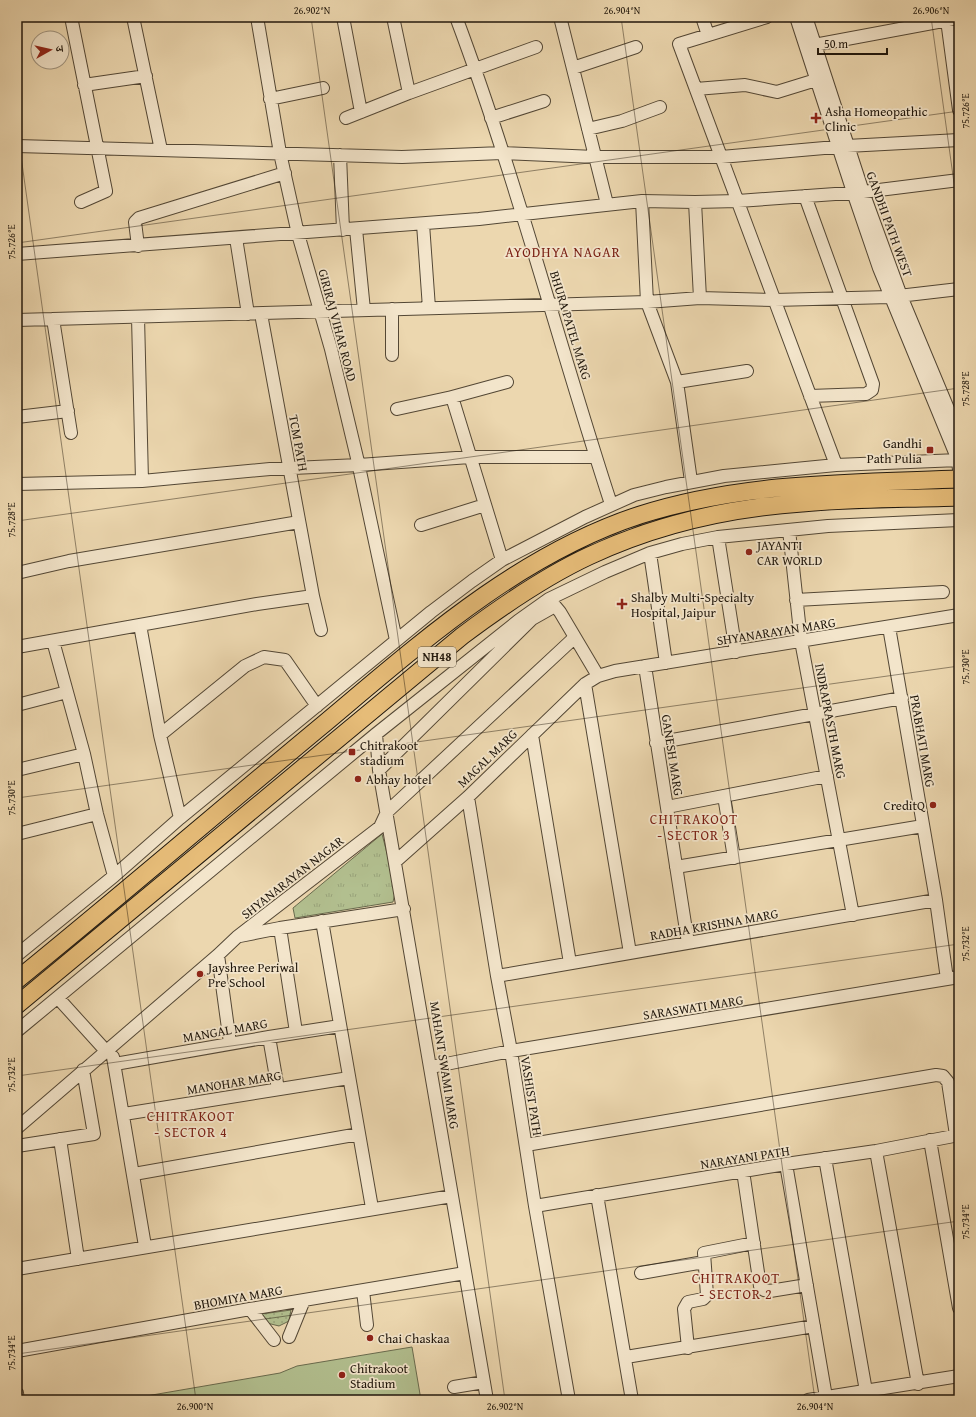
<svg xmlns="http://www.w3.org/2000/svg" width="976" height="1417" viewBox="0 0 976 1417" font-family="'Gentium Book Plus','Noto Serif Devanagari',serif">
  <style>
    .grass { fill: url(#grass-dots); stroke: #696b4e }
    .park { fill: url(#park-tufts); stroke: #696b4e }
    .pitch { fill: #b2bf8f; stroke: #696b4e }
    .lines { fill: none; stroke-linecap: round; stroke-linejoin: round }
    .minor-casing { stroke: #534735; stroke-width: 14 }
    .highway-casing { stroke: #20170c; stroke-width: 19 }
    .minor { stroke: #f3e5cb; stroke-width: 12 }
    .highway { stroke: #e6bc78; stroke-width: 17 }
    .ticks { fill: none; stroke: #20170c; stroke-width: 1; stroke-opacity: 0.45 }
    .poi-dot { fill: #8f2418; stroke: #f3e5cb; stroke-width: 1.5 }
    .labels { text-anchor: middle; stroke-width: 3.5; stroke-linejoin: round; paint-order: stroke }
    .shield { fill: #f3e5cb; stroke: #5f5545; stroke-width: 1 }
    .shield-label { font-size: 12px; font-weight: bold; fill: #20170c }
    .poi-label { font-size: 13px; fill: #20170c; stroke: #f3e5cb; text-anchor: start }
    .street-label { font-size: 13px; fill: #20170c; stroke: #f3e5cb }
    .neighbourhood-label { font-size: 14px; letter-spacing: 1px; fill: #7a1f14; stroke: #f3e5cb }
    .neatline { fill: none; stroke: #20170c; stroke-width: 1.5 }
    .ticks-label { font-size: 10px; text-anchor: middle; fill: #20170c }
  </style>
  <defs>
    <pattern id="grass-dots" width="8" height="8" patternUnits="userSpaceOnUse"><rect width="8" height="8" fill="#b2bf8f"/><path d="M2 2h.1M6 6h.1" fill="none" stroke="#99a37a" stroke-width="1.8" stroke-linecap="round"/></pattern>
    <pattern id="park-tufts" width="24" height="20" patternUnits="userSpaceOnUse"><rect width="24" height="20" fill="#b2bf8f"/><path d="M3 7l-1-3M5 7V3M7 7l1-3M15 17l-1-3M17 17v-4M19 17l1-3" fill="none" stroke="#99a37a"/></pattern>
  </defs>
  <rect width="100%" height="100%" fill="#ecd7af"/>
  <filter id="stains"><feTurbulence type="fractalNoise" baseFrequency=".005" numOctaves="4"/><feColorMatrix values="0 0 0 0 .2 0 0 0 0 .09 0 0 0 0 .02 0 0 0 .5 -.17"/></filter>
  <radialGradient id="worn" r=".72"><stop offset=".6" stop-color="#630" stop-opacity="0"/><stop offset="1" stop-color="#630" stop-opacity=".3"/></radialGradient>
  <path class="grass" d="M291,1310l-2,11 -10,5 -12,-3 -5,-9z"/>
  <path class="park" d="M382,834l14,54 -3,14 -98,16 -2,-10z"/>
  <path class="pitch" d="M412,1347l9,53h-298l157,-27 17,-7z"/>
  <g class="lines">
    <defs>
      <path id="minor" d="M71,17l35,174 -25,11
        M133,17l28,133
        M257,17l23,136 18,81 33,115 27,113 38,178
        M343,17l18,95
        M393,17l16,76
        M456,17c60,160 102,325 155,487
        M560,17l47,187
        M702,17l6,18
        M767,17l-88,27 157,421
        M796,17l57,175 26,76 79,192 1,10
        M806,17l57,175 38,104 58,139
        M947,20l12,90
        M809,46l150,-28
        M573,68l63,-21
        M84,85l62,-9
        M696,89l49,-4 32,7 39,-12
        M270,99l53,-11
        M346,118l63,-25 127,-46
        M491,118l53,-17
        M588,129l34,-8 38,-14
        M17,146l385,11 100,-4 93,4h126l126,-11 112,-6
        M340,155l3,75
        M805,196l68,188 -1,6 -6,4 -56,2
        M642,201l5,101 30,80 14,99
        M695,202l5,96
        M423,224l6,84
        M356,229l8,81
        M236,238l12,76
        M138,246l-3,-24 4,-4 146,-45
        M17,254l462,-35 163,-18 53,1 43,-1 125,-9 96,-12
        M138,317l4,164
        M53,319l18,114
        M17,320l630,-18 53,-4 74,2 116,-3 69,-8
        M392,355v-46
        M677,382l70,-11
        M452,397l50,163
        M397,409l55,-12 55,-15
        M17,417l51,-6
        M17,484l125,-3 128,-12 89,-4 111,-8h126
        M421,525l64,-20
        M789,530l12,111 52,274
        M718,537l18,115
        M650,553l16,110
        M17,573l52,-12 230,-39
        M313,596l8,34
        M550,600l10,12 38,64
        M796,600l147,-8
        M140,625l20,110 20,83
        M889,627l47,273 11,79
        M53,641l31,113 13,60 17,62
        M17,647l240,-43 56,-8 -52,-282
        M645,666l43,277
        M585,684l45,269
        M17,705l50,-13
        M376,734l3,36 108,630
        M160,735l85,-69 19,-9 21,3 32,46
        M532,735l38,228
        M656,743l246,-45
        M17,770l67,-16
        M379,770l153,-151 23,-13
        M724,796l10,62
        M468,797l29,179 14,75 24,155 34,194
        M667,807l160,-31
        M17,834l80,-20
        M396,861l72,-64 117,-113 13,-8 17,-5 344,-56
        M676,867l247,-41
        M322,921l50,287
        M280,928l16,104
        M240,936l40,-8 124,-19
        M17,955l97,-79 66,-58 251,-206 41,-31 30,-21 83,-43 49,-22 32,-8 58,-11 112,-11 123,-5
        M218,955l12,88
        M497,976l439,-76
        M58,998l48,53
        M17,1031l359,-297 142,-113 31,-22 56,-27 45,-19 32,-9 36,-7 110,-11 131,-6
        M269,1037l9,52
        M113,1057l32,189
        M115,1064l154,-27 71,-11
        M431,1067l80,-16 448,-74
        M124,1114l225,-36
        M17,1128l201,-173 19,-18 143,-110 7,-15 187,-174
        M60,1139l18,120
        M930,1140l29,168
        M526,1145l410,-70 7,1 5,6 8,53
        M17,1146l77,-12 -11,-64
        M876,1151l42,233
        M825,1158l41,233
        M786,1164l40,233
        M743,1171l17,115 4,4 6,1 37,-6
        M134,1174l225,-40
        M597,1195l35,205
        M535,1206l251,-42 90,-13 83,-16
        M17,1269l435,-73
        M641,1273l63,-11
        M363,1291l4,34
        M250,1309l24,31
        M289,1337l15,-37
        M688,1348l-4,-39 4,-7 15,-3 4,-4 -3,-42 50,-10
        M17,1351l233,-42 215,-36
        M626,1357l188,-31
        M454,1387l30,-5
        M17,1393l1,7
        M808,1400l151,-24"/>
      <path id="highway" d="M17,980c102,-83 201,-168 302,-252 98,-82 198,-173 321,-213 103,-33 213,-32 319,-36
        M17,1005l445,-369c40,-30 82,-59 127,-80 66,-31 141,-48 213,-53 52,-5 105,-4 157,-6"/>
    </defs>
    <use href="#minor" class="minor-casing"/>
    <use href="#highway" class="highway-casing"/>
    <use href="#minor" class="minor"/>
    <use href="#highway" class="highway"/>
  </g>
  <path class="ticks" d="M311,17l194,1383M621,17l194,1383M931,17l28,202M17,128l179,1272M17,243l942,-132M17,521l942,-133M17,798l942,-132M17,1076l942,-132M17,1354l942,-133"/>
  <g class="poi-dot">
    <path d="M814 112h4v4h4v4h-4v4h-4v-4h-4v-4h4z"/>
    <rect x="926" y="446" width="8" height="8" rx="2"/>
    <circle cx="749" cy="552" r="4"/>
    <path d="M620 598h4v4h4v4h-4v4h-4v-4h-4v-4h4z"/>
    <rect x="348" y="748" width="8" height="8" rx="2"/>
    <circle cx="358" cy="779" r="4"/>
    <circle cx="933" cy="805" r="4"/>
    <circle cx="200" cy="974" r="4"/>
    <circle cx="370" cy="1338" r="4"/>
    <circle cx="342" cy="1375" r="4"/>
  </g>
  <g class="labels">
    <rect class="shield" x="418" y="647" width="38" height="20" rx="3"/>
    <g class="shield-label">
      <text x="437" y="661">NH48</text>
    </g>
    <g class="poi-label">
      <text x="825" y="116">Asha Homeopathic<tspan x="825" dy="15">Clinic</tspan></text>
      <text x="922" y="448" text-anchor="end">Gandhi<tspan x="922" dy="15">Path Pulia</tspan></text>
      <text x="757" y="550">JAYANTI<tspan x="757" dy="15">CAR WORLD</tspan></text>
      <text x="631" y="602">Shalby Multi-Specialty<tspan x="631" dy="15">Hospital, Jaipur</tspan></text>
      <text x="360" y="750">Chitrakoot<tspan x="360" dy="15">stadium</tspan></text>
      <text x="366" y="784">Abhay hotel</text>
      <text x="925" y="810" text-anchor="end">CreditQ</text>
      <text x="208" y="972">Jayshree Periwal<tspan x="208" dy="15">Pre School</tspan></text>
      <text x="378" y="1343">Chai Chaskaa</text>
      <text x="350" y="1373">Chitrakoot<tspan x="350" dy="15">Stadium</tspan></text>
    </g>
    <g class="street-label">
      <text transform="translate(890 224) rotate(70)" y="5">GANDHI PATH WEST</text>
      <text transform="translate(338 325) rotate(75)" y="5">GIRIRAJ VIHAR ROAD</text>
      <text transform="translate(571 325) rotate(73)" y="5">BHURA PATEL MARG</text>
      <text transform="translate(299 443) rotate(80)" y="5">TCM PATH</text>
      <text transform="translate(776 631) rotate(-9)" y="5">SHYANARAYAN MARG</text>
      <text transform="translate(831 721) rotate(79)" y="5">INDRAPRASTH MARG</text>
      <text transform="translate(923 741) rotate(80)" y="5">PRABHATI MARG</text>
      <text transform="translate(673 755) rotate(81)" y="5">GANESH MARG</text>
      <text transform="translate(487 758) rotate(-44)" y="5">MAGAL MARG</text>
      <text transform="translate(292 877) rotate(-38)" y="5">SHYANARAYAN NAGAR</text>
      <text transform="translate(714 924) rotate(-10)" y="5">RADHA KRISHNA MARG</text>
      <text transform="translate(693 1007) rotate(-9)" y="5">SARASWATI MARG</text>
      <text transform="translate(225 1030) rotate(-10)" y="5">MANGAL MARG</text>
      <text transform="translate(445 1065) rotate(81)" y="5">MAHANT SWAMI MARG</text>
      <text transform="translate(234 1082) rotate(-9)" y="5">MANOHAR MARG</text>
      <text transform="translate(532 1096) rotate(81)" y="5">VASHIST PATH</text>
      <text transform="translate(745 1157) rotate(-9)" y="5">NARAYANI PATH</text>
      <text transform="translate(238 1297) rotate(-10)" y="5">BHOMIYA MARG</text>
    </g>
    <g class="neighbourhood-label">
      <text x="563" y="257">AYODHYA NAGAR</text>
      <text x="694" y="824">CHITRAKOOT<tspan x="694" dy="16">- SECTOR 3</tspan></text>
      <text x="191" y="1121">CHITRAKOOT<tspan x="191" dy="16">- SECTOR 4</tspan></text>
      <text x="736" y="1283">CHITRAKOOT<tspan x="736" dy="16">- SECTOR 2</tspan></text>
    </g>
  </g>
  <rect width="976" height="1417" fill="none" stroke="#ecd7af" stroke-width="44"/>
  <g transform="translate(50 50) rotate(82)"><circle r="19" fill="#f3e5cb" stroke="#9f937f"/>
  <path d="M0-3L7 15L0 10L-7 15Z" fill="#8f2418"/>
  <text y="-6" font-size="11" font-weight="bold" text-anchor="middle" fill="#20170c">उ</text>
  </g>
  <path d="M818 48v6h69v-6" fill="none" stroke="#20170c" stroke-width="2"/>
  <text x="824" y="48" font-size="12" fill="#20170c" stroke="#f3e5cb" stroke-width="3" paint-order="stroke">50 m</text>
  <rect x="22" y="22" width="932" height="1373" class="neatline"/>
  <g class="ticks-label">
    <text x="312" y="14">26.902°N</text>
    <text x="622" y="14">26.904°N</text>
    <text x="931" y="14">26.906°N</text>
    <text transform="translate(965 111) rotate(-90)" y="4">75.726°E</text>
    <text transform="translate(11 242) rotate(-90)" y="4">75.726°E</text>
    <text transform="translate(965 389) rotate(-90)" y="4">75.728°E</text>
    <text transform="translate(11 520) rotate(-90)" y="4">75.728°E</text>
    <text transform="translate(965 667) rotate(-90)" y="4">75.730°E</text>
    <text transform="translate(11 798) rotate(-90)" y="4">75.730°E</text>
    <text transform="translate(965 944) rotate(-90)" y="4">75.732°E</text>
    <text transform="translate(11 1075) rotate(-90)" y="4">75.732°E</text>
    <text transform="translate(965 1222) rotate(-90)" y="4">75.734°E</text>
    <text transform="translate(11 1353) rotate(-90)" y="4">75.734°E</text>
    <text x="195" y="1410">26.900°N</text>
    <text x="505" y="1410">26.902°N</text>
    <text x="815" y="1410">26.904°N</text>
  </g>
  <rect width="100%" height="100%" filter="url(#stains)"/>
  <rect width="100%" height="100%" fill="url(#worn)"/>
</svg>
